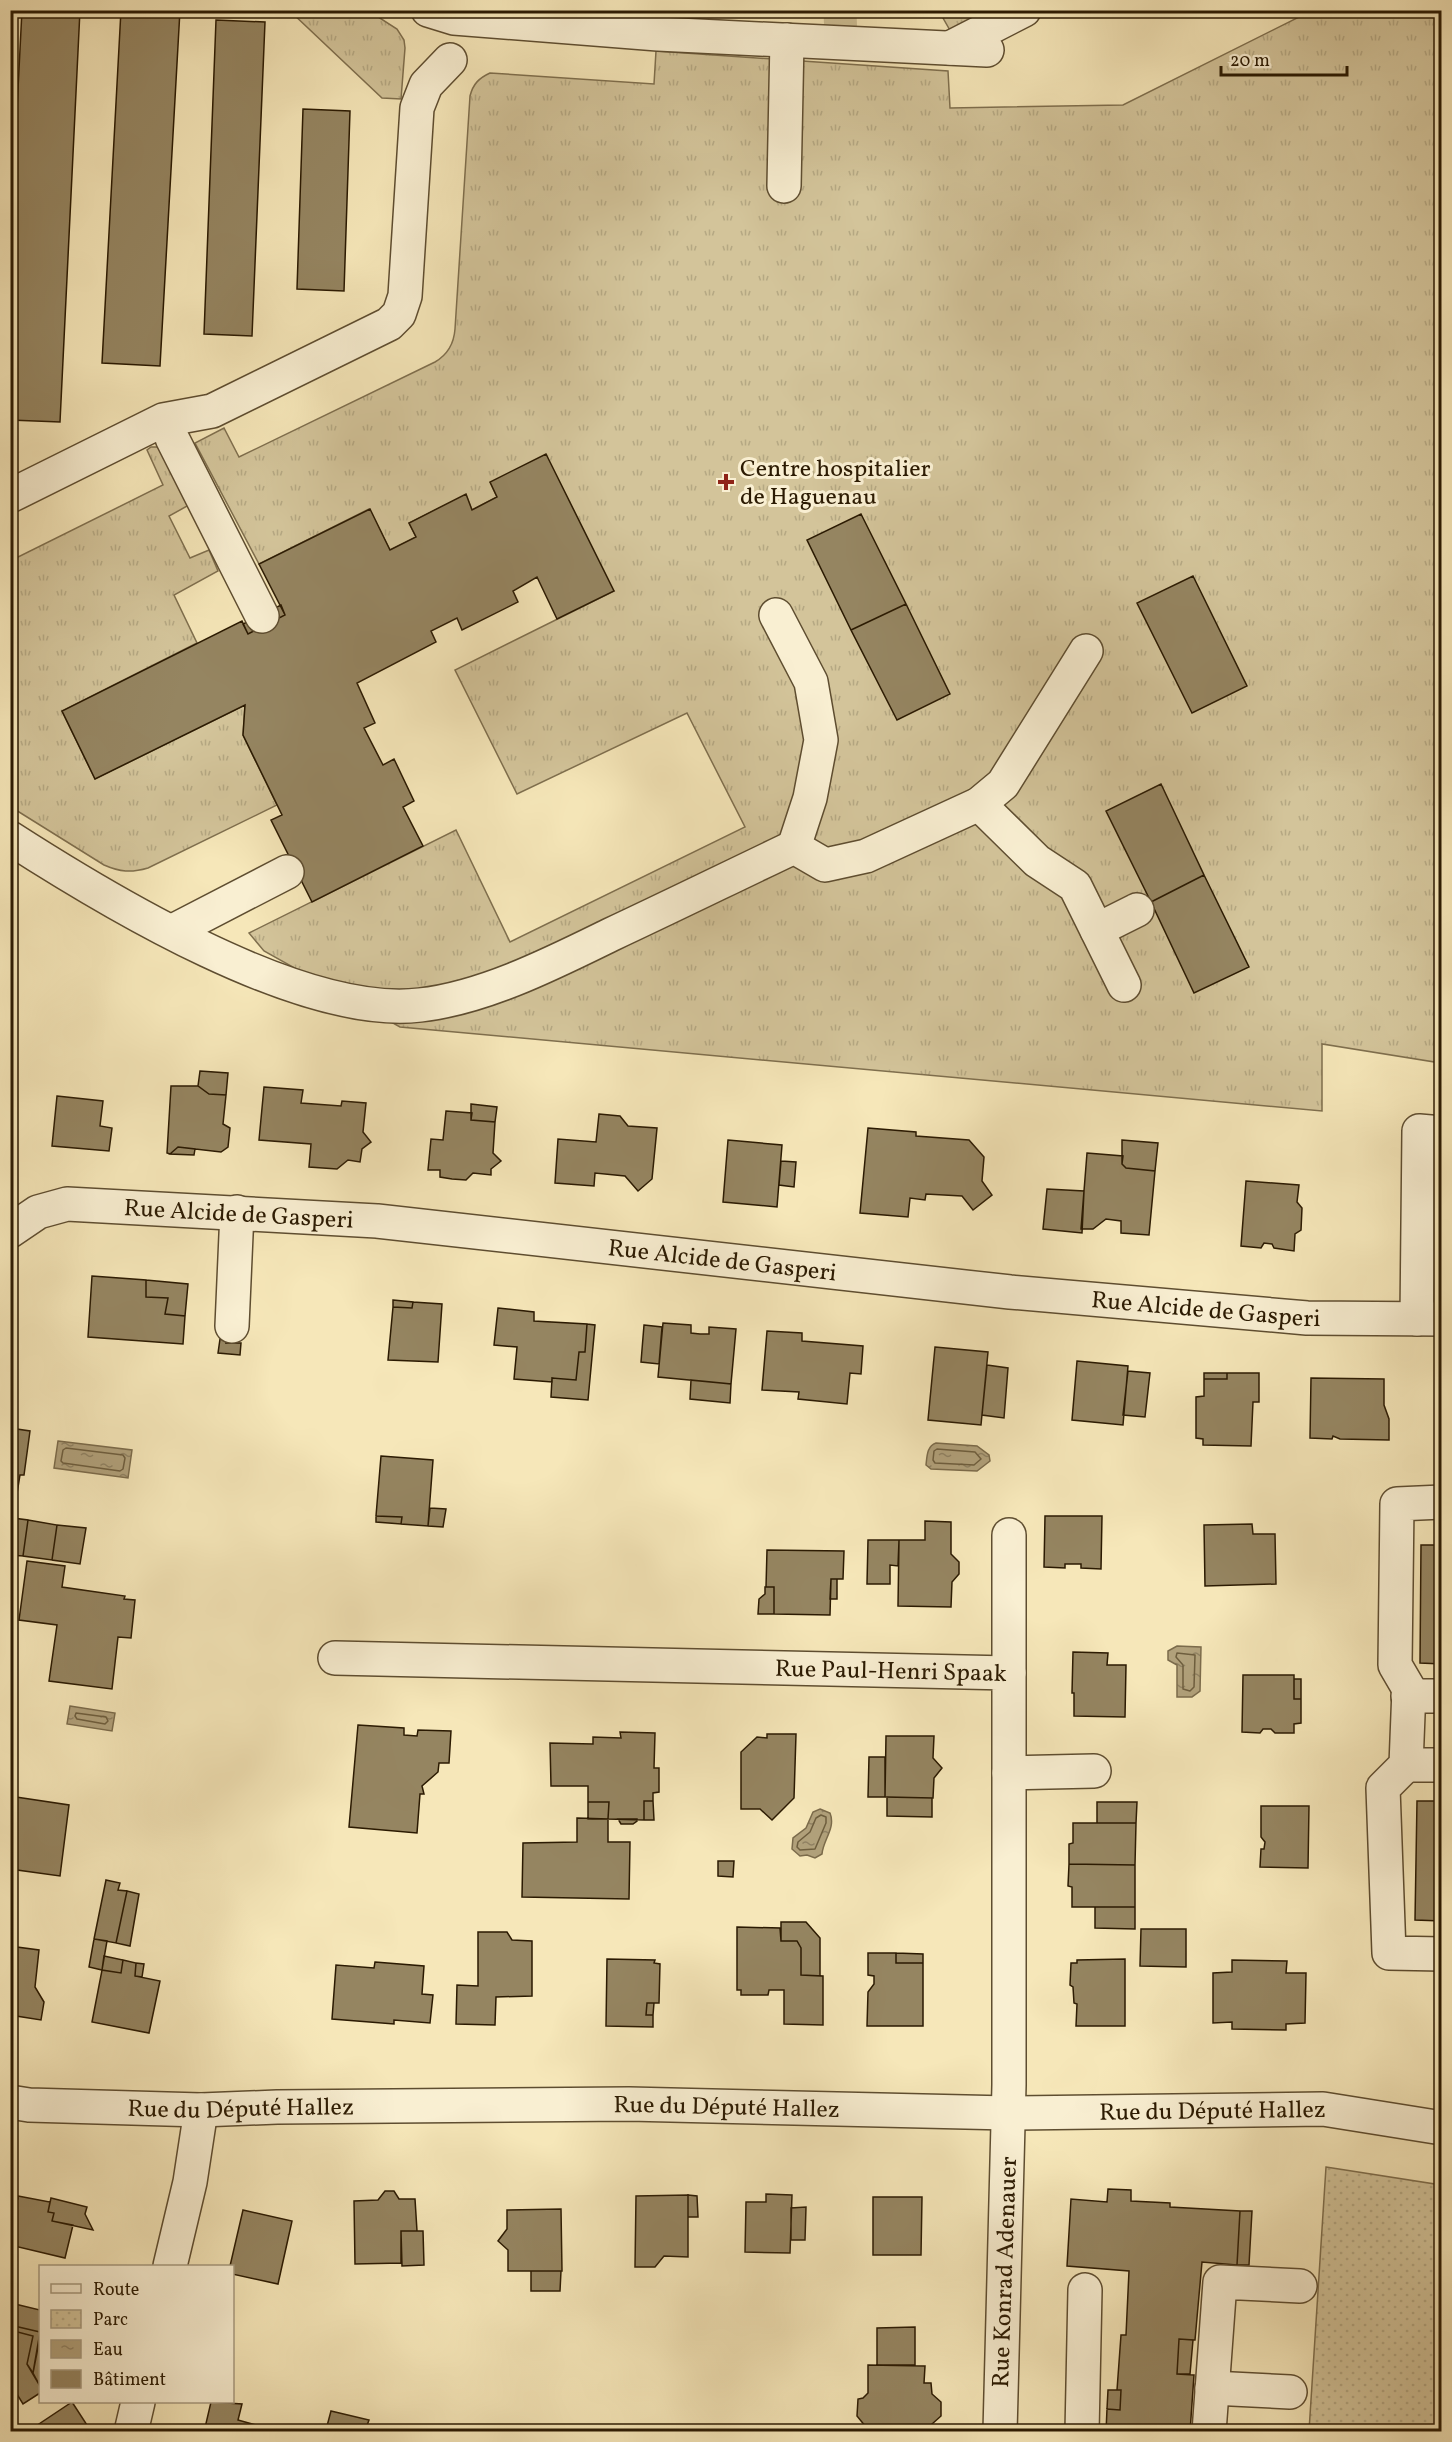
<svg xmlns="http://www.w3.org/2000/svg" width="1452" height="2442" viewBox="0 0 1452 2442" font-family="Vollkorn,serif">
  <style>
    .grass { fill: url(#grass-tufts); stroke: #7f6f4e; stroke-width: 1.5 }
    .park { fill: url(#park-dots); stroke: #7f6f4e; stroke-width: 1.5 }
    .water { fill: url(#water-ripples); stroke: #7b6b4b; stroke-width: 1.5 }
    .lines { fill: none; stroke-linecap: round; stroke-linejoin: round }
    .shore { stroke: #6e5e3e; stroke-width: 1.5 }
    .building { fill: #958561; stroke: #2b1a02; stroke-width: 1.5 }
    .minor-tunnel { stroke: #cdbe94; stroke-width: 33; stroke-dasharray: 33 16; stroke-linecap: butt }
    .minor-casing { stroke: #5e4d30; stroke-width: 36 }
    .minor { stroke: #f9efd2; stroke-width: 33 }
    .poi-dot { fill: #8f2418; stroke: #f9efd2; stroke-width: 2 }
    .labels { text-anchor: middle; stroke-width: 6; stroke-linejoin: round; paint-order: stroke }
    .poi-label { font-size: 24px; fill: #2b1a02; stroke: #f9efd2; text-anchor: start }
    .street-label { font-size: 24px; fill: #2b1a02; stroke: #f9efd2 }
  </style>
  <defs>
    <pattern id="grass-tufts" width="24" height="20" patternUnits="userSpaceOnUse" patternTransform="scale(1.5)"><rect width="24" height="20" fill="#d3c49a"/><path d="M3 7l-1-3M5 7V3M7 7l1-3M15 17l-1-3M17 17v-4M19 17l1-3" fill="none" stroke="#b5a883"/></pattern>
    <pattern id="park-dots" width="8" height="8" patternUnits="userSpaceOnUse" patternTransform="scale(1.5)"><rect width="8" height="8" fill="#d3c49a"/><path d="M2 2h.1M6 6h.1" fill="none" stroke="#b5a883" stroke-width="1.8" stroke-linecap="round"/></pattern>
    <pattern id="water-ripples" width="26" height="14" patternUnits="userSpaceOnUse" patternTransform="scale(1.5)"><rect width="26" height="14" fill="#b1a17b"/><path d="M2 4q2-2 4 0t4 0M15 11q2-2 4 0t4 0" fill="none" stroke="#908263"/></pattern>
  </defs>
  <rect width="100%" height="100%" fill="#f6e7b9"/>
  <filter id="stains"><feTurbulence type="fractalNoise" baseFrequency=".00333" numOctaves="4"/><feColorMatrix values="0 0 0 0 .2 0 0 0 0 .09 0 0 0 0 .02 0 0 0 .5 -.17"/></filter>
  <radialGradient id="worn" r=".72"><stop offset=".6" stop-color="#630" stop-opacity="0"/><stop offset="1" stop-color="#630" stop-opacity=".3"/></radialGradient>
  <path class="grass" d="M290,11h79l28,18 7,11 1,8 -4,51 -19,-1z
    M939,11h54l-42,21z
    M1311,11h130v1052l-119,-19v67l-922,-84 -136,-76 -15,-18 207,-103 54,112 235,-115 -58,-114 -170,81 -62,-124 159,-79 -124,-109 7,15 -25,13 -6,-15 -57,28 7,14 -26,13 -21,-41 -110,55 -64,-121 29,-15 15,29 196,-95c12,-7 19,-19 20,-33l15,-233c3,-12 9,-18 20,-23l164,11 2,-33 292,20 2,37 173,-3z
    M151,447h6l6,3 26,55 -20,11 21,42 19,-8 9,21 -44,24 23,48 -135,68 33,68 150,-74 -2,30 34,70 -129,63c-17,5 -28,4 -44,-3l-93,-58 -1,-246 153,-76 -16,-35z"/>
  <path class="park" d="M1326,2167l115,18v246h-132z"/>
  <path class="water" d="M58,1441l74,9 -4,28 -74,-10z
    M936,1443l41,3 12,9 1,6 -13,10 -46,-2 -5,-4c1,-9 1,-19 10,-22z
    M1177,1646l24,1 -1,44 -8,6h-15v-32l-9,-5v-9z
    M70,1706l45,7 -3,18 -45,-7z
    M820,1809l10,4c6,15 -7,27 -8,41l-7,4 -8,-3 -7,1 -8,-7 1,-11 13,-10 7,-16z"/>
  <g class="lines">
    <path class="shore" d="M66,1448l57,7 2,3 -2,11 -3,2 -57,-8 -2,-2 2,-11z
      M937,1449l38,3 6,7 -7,6 -39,-2 -2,-3 1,-9z
      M1177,1653l18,2 -1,32 -4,4 -7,-2v-24l-7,-8z
      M76,1713l30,4 2,4 -3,3 -28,-5 -2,-3z
      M821,1815l5,2v6l-11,26 -15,1 -3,-3 1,-5 12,-10 6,-14z"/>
  </g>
  <path class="building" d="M22,10h58l-20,412 -50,-2v-173z
    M121,10h59l-20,356 -58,-3z
    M216,20l49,2 -13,314 -48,-2z
    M303,109l47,2 -6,180 -47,-2z
    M546,454l68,137 -57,28 -20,-42 -24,14 5,11 -56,28 -5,-12 -26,13 5,11 -79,41 18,40 -11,5 19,37 11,-6 20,42 -11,6 20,39 -111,56 -41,-82 11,-5 -39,-80 2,-30 -150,74 -33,-68 180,-90 6,13 37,-19 -26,-51 111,-55 20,41 26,-13 -7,-14 57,-29 6,16 25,-13 -7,-15z
    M861,514l45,90 -55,26 -44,-90z
    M1193,576l54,110 -55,27 -55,-110z
    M906,604l44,90 -53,26 -46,-90z
    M281,605l4,10 -37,19 -5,-10z
    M1161,784l43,91 -53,27 -45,-91z
    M1204,875l45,92 -55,26 -43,-91z
    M200,1071l28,2 -2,22 -17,-1 -11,-8z
    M171,1086h27l11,8 17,1 -3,29 7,4 -2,19 -7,5 -43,-5 -8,7 -3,-1z
    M264,1087l39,3 -2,13 40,3 1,-5 24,2 -3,29 8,10 -9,7 -2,13 -12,-2 -11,9 -28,-2 2,-23 -52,-4z
    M57,1096l46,5 -3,25 12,2 -3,23 -57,-5z
    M471,1104l26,3 -2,15 -24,-2z
    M446,1111l26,2 -1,7 24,2 -2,31 8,8 -10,8v6l-18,-2 -7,7 -14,-1 -12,-2v-7h-12l3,-31 12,1z
    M599,1114l21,2 8,10 29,2 -5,51 -14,12 -13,-15 -30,-3 -1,13 -39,-3 3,-44 38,3z
    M868,1128l48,4v4l53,4 15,17 -2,24 10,14 -19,15 -11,-14 -36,-2 -1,6 -15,-2 -2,19 -48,-4z
    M728,1140l54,5 -5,62 -54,-5z
    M1122,1140l36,3 -3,28 -29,-3 -4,-4z
    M178,1147l17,2 -1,6 -24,-1z
    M1087,1153l36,3 -1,8 4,4 29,3 -6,64 -28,-2v-12l-15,-2 -13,10h-12z
    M781,1161l15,1 -2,25 -15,-2z
    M1438,1175h4v67h-4z
    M1246,1181l53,4 -2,17 5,6 -1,22 -6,4 -1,17 -20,-3 -2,-4 -8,-1 -3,5 -20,-2z
    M1047,1189l37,2 -2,42 -39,-4z
    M92,1276l54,4v17l22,1 -3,16 20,2 -2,28 -95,-7z
    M146,1280l42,4 -3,32 -20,-2 3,-16 -22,-1z
    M393,1300l20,2 -1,6 -19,-1z
    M413,1302l29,2 -4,58 -50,-2 5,-53 19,1z
    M498,1308l36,4v9l53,3 -2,28h-6l-3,28 -24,-2v4l-38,-3 3,-32 -23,-2z
    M663,1323l28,2v8l9,1h9v-7l27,2 -5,55 -73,-7z
    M587,1324l8,1 -7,75 -37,-3 1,-19 24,2 3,-28h6z
    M644,1325l18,2 -3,37 -18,-2z
    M767,1331l35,2v8l61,5 -2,28 -11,-1 -3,31 -49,-5 1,-7 -37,-2z
    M220,1339l7,1 -1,3h15l-1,12 -22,-2z
    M935,1347l53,5 -7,73 -53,-5z
    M1077,1361l51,5 -5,59 -51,-5z
    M987,1365l21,3 -4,50 -22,-3z
    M1128,1371l22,2 -5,44 -22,-2z
    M1204,1373h23v6h-23z
    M1227,1373h32v29h-6l-2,44 -48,-1v-6l-7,-1v-41l8,-1v-17h23z
    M1311,1378l73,1v26l5,14v21l-49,-1 -7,-3 -1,3 -22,-1z
    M691,1380l40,4 -1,19 -40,-4z
    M10,1428l20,3 -6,44h-4l-7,43 15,2 -5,36 -13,-1z
    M381,1456l52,4 -5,66 -27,-2 1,-7 -26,-1z
    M430,1508l16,1 -3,18 -15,-1z
    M376,1516l26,1 -1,7 -25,-2z
    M1045,1516h57l-1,53 -20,-1v-4h-16v4l-21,-1z
    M28,1520l29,5 -5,35 -29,-4z
    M925,1521l26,1v32l8,8v12l-7,8 -1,25 -53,-1 1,-66h26z
    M1252,1524l1,10h22l1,50 -71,2 -1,-61z
    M57,1525l29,3 -6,36 -28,-4z
    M868,1540h31l-1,26 -8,-1v19h-23z
    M1421,1545h21v119l-22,-1z
    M767,1550l77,1 -1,28h-12l-1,36 -56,-1v-27h-8z
    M27,1561l38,5 -3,21 63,9 -1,3 11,1 -4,38 -13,-1 -6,52 -63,-8 8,-56 -38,-5z
    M831,1579h6v20h-7z
    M765,1587h9v27h-16l1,-15 6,-5z
    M1073,1652l35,1 -1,12h19l-1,52 -51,-1v-23h-2z
    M1243,1675h51v24h7v24l-7,1v9h-19l-4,-4h-8l-3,4 -18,-1z
    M1294,1679h7v20h-7z
    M358,1725l46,3v7l13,1 1,-6 33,1 -2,32h-10l-1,9 -16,14 2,8h-4l-3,39 -68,-6z
    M620,1732l35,1 -1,35h5v24l-6,1v8h-9v19l-36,-1 1,-17h-21v-16h-37l-1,-43 43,1v-7l28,1z
    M767,1734h29l-2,64 -22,22 -12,-11h-19v-57l16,-15 10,1z
    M886,1736h48l-1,22 9,10 -8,10 -1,20 -48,-1z
    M869,1757h16v40h-17z
    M16,1797l53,8 -9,71 -50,-7v-37z
    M887,1797l45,1v19l-45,-1z
    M644,1801h9l1,19h-10z
    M1417,1801h25v120l-27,-1z
    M588,1802h21l-1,17h-20z
    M1097,1802h40l-1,21h-39z
    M1261,1806h48l-1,62 -48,-1 1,-18h3l1,-7 -4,-5z
    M577,1818l31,1v23h22l-1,57 -107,-2 1,-54 54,-1z
    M618,1819h19v2l-4,3h-12z
    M1073,1823h63l-1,42 -66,-1v-20l4,-1z
    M718,1861h16l-1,16 -15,-1z
    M1069,1864l66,1v42h-63v-20l-4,-1z
    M106,1880l14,3 -2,7 9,1 -11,52 -22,-4z
    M127,1891l12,3 -9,52 -14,-3z
    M1095,1907h40v22l-40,-1z
    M781,1922h25l14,16v38l-19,-1v-27l-4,-7h-16z
    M737,1927l43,1 1,13h16l4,7v27l22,1v49l-39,-1v-34h-15l-1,5h-27v-5h-4z
    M1141,1929h45v38l-46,-1z
    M478,1932h29l5,8 20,1v55l-36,1 -1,28 -39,-1 1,-39 21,1z
    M10,1938l3,1 4,8 22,3 -4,37 9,15 -3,18 -31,-5z
    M94,1939l13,2 -5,29 -13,-3z
    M868,1953h28v10h27v63h-56l1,-34 6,-8v-8l-6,-1z
    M896,1953l27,1v9h-27z
    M104,1956l19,4 -2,13 -19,-3z
    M607,1959l48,1 -1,3 6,1 -1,39h-12l-1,12h7v12l-47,-1z
    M1125,1959v67h-49l1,-22 -3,-1 -1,-16 -3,-2 1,-22h6v-3z
    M123,1960l13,3 -1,13 25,5 -11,52 -57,-11 10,-52 19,3z
    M1232,1960l55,1 -1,12h20l-1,50 -19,1v6l-54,-1v-7l-19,1v-50l19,-1z
    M375,1962l49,4 -2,28 11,1 -3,28 -36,-3v4l-62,-5 4,-54 38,3z
    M136,1963l8,1 -2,13 -7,-1z
    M647,2003h7l-1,12h-7z
    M1108,2189l23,1v11l39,2v4l70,4 -3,54 -35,-3 -7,78 -16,-1 -2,35 17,1 -4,57h-84l1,-23 13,1 1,-20h-4l4,-55h5l3,-64 -62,-5 4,-67 36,3z
    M385,2191h9l5,8h16l2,32h-16v32l-46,1 -1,-63 24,-1z
    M766,2194l26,1 -2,58 -45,-1 1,-50h20z
    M688,2195v62l-24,-1 -9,11h-20l1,-71z
    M688,2195l9,1 1,21h-10z
    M18,2196l32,6 -2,10 6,1 -2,8 21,4 -8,33 -55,-13v-47l8,1z
    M873,2197h49l-1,58h-48z
    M51,2198l36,9 -2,7 8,16 -41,-9 2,-8 -6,-1z
    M806,2207l-1,33h-14v-32z
    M561,2209l1,62h-54v-21l-10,-9 9,-12v-19z
    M243,2210l49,11 -14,63 -46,-10v-8h-2z
    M1240,2211h12l-3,54h-12z
    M401,2231h22l1,34 -22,1z
    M531,2271h30l-1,20h-29z
    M15,2304l25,6v22l-30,-7z
    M10,2325l30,7 -7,41 -6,-9 6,-28 -23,-6z
    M915,2327v38h-38v-37z
    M10,2330l23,6 -6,28 13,22v7l-17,11 -8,-13 -5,-1z
    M40,2337v49l-7,-13z
    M1179,2339l14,1 -3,34h-13z
    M868,2365l57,1 -1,17h7l1,11 9,8v14l-9,8v8h-66v-5l-9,-11 1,-17 5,-1 5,-5z
    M1108,2390h13l-1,20 -13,-1z
    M72,2402l15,23 -10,7h-50z
    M211,2402l31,2 -4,16 21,6 -1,6h-54z
    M331,2411l38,9 -3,8 13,4h-31l-21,-6z
    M325,2425l2,1 21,6h-24z"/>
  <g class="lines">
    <path class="minor-tunnel" d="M840,10l1,33"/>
    <defs>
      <g id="minor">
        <path d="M428,10l26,8 204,16 329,16"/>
        <path d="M950,48l74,-38"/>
        <path d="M784,186l3,-146"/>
        <path d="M172,438l90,178"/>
        <path d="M10,496l153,-76 49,-9 177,-87 10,-10 6,-18 12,-188 9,-23 24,-25"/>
        <path d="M776,615l35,67 10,58 -11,58 -16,49"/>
        <path d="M979,804l58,57 38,25 49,99"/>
        <path d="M10,838c98,63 292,181 410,167 64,-7 133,-42 190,-70 62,-29 123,-59 184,-88l31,18 41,-9 113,-52 24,-20 83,-133"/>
        <path d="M1097,930l40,-20"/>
        <path d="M173,931l114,-59"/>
        <path id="s1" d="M10,1231l28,-19 29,-8 310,17 633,71 297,26 135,1"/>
        <path d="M1417,1319l2,-188 23,2"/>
        <path d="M232,1326l5,-114"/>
        <path d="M1442,1502l-45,2 -2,161 14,24 -3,76 -23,23 6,165 53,1"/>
        <path d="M1009,1535v138"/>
        <path id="s2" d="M335,1658l674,15v412l-9,347"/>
        <path d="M1408,1696h34"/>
        <path d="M1406,1765h36"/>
        <path d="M1009,1773l85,-2"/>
        <path id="s3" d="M10,2102l19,3 172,5 76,-3 352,-3 379,9 315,-4 119,19"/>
        <path d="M170,2266l20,-84 11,-72"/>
        <path d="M1212,2388l78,4"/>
        <path d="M131,2432l7,-30"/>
        <path d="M1082,2432l3,-142"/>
        <path d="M1209,2432l11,-150 80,4"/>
      </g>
    </defs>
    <use href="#minor" class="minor-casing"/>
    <use href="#minor" class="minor"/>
  </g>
  <path class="poi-dot" d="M723 473h6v6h6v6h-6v6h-6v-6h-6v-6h6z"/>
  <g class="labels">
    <g class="poi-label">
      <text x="740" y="476">Centre hospitalier<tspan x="740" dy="28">de Haguenau</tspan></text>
    </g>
    <g class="street-label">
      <text dy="8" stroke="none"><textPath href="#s1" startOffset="236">Rue Alcide de Gasperi</textPath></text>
      <text dy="8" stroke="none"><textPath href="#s1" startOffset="722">Rue Alcide de Gasperi</textPath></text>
      <text dy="8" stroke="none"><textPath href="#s1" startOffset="1208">Rue Alcide de Gasperi</textPath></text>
      <text dy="8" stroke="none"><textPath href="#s2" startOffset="556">Rue Paul-Henri Spaak</textPath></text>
      <text dy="8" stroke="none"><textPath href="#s3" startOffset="231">Rue du Député Hallez</textPath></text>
      <text dy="8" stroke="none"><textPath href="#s3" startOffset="717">Rue du Député Hallez</textPath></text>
      <text dy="8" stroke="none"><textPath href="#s3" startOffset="1203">Rue du Député Hallez</textPath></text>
      <text transform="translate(1004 2272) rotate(-88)" y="8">Rue Konrad Adenauer</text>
    </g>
  </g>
  <rect width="1452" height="2442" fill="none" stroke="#f6e7b9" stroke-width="36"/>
  <rect x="12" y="12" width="1428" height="2418" fill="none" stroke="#2b1a02" stroke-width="3"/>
  <rect x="18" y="18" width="1416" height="2406" fill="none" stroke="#2b1a02" stroke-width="1.5"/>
  <rect x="39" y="2265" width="195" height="138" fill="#f9efd2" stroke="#a79a7f" stroke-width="1.5"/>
  <rect x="51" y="2284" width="30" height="9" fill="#f9efd2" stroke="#a79a7f" stroke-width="1.5"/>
  <text x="93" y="2295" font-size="18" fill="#2b1a02">Route</text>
  <rect x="51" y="2310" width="30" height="18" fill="url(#park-dots)" stroke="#a79a7f" stroke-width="1.5"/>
  <text x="93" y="2325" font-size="18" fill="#2b1a02">Parc</text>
  <rect x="51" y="2340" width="30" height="18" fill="url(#water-ripples)" stroke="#a79a7f" stroke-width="1.5"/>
  <text x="93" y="2355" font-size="18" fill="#2b1a02">Eau</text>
  <rect x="51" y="2370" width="30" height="18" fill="#958561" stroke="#a79a7f" stroke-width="1.5"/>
  <text x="93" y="2385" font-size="18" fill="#2b1a02">Bâtiment</text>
  <path d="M1221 66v9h126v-9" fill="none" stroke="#2b1a02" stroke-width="3"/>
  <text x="1230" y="66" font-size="18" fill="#2b1a02" stroke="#f9efd2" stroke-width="4.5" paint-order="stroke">20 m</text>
  <rect width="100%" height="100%" filter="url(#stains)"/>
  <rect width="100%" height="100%" fill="url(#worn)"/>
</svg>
